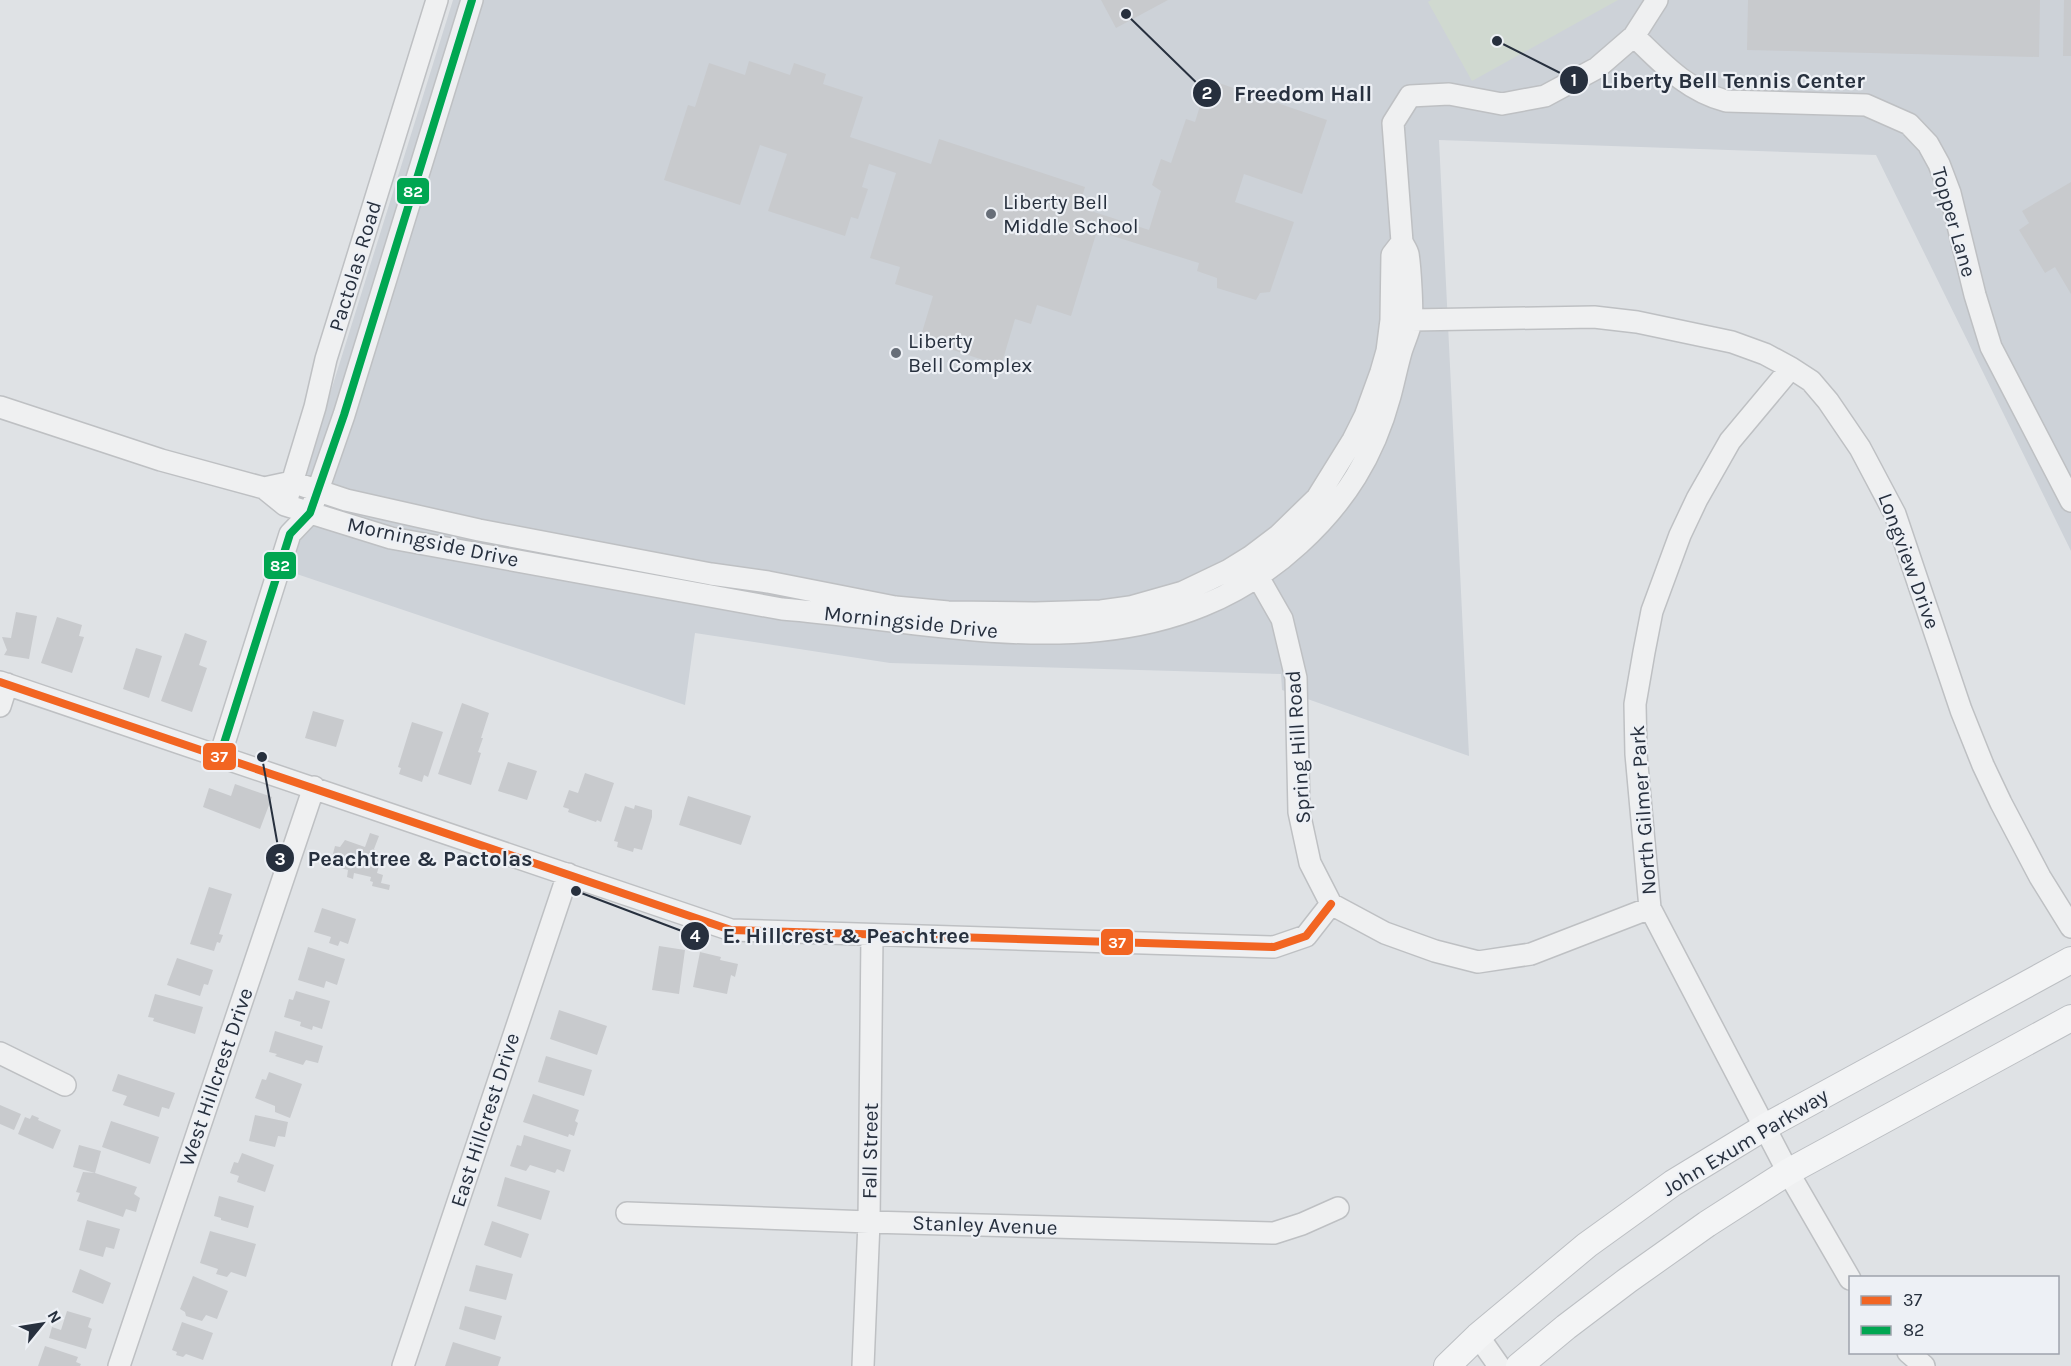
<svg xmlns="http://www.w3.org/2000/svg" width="2071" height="1366" viewBox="0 0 2071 1366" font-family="Karla,sans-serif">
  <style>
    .built { fill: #cdd2d8 }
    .grass { fill: #d0d9d0 }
    .building { fill: #c8cacd }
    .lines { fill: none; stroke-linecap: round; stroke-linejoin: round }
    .minor-casing { stroke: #bec0c3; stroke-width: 24 }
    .major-casing { stroke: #bcbfc3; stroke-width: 28 }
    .minor { stroke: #eff0f1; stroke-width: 21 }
    .major { stroke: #f3f4f5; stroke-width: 26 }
    .bus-1-casing { stroke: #edf0f5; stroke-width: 12 }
    .bus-2-casing { stroke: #edf0f5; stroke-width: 12 }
    .bus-1 { stroke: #f26522; stroke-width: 8 }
    .bus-2 { stroke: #00a651; stroke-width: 8 }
    .poi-dot { fill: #676e78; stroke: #edf0f5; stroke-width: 2 }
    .labels { text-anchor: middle; stroke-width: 4.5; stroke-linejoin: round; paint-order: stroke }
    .poi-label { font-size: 21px; fill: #27303e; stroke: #edf0f5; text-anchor: start }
    .street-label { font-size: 21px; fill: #27303e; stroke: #edf0f5 }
    .leader { fill: none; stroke: #27303e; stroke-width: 2 }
    .callout-dot { fill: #27303e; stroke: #edf0f5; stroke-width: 2 }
    .mark-label { font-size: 18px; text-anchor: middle; font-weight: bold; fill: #fff }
    .callout-label { font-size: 22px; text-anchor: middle; font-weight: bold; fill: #27303e; stroke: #edf0f5; stroke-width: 4.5; stroke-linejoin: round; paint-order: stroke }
    .line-badge { stroke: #edf0f5; stroke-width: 2 }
    .badge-label { font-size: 16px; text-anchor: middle; font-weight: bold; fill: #fff }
  </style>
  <rect width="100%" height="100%" fill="#dfe2e5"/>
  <path class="built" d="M453,0h1618v551l-195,-396 -437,-15 30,616 -187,-66 -1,-16 -391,-11 -195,-30 -10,72 -409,-138z"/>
  <path class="grass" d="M1431,0h187l-146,81 -44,-79z"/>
  <path class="building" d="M1101,0h67l-52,28z
    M1748,0h292l-1,57 -292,-7z
    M2064,0h7v56h-8z
    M749,61l41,14 4,-12 32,11 -3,10 40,13 -13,40 81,27 8,-25 146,48 -6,20 70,23 12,-39 -9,-6 9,-26 10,4 15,-44 9,3 9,-29 7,3 5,-14 111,38 -25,74 -58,-20 -9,28 59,20 -24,70 -10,1 -4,7 -39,-12v-10l-20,-7 2,-8 -102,-32 -26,85 -34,-11 -6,19 -16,-5 -14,47 -81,-27 13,-43 -38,-12 5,-17 -30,-9 26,-85 -27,-9 -7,23 6,2 -10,30 -7,-2 -6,19 -77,-25 19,-57 -27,-9 -20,60 -76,-25 24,-75 7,2 14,-44 36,12z
    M2071,182v112l-16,-27 -10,6 -26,-43 10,-7 -7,-12z
    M16,612l21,4 -8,43 -25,-4 3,-5 -5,-13 9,1z
    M57,617l25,8 -3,11 5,1 -12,36 -31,-10z
    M185,633l22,8 -8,24 8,3 -15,44 -31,-11z
    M136,648l26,8 -13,42 -26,-9z
    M462,703l27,10 -8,25h2l-5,14 3,1 -10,32 -33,-11z
    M313,711l31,9 -8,27 -31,-9z
    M412,722l31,10 -15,45 -4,-2 -2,7 -23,-8 2,-6 -3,-1z
    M508,762l29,9 -10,29 -29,-9z
    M585,773l29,10 -13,39 -4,-2 -1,2 -28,-10 1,-3 -6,-2 6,-17 9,3z
    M235,784l37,13 -12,32 -57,-22 6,-19 22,8z
    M688,796l63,20 -10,29 -62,-20z
    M635,805l17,5v7l-10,33 -8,-2 -1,4 -16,-5 1,-5 -4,-1 11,-35 9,3z
    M370,833l9,3 -5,13 3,2 -2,2 7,2 -5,18 6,2 -2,8 9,2 -1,5 -17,-4 1,-4 -3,-1 1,-4 -17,-4 -1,6 -6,-2 1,-7 -18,-5 5,-19 5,1 5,-7 20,7z
    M209,887l23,7 -13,40 4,1 -3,8 -3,-1 -3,9 -24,-7z
    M322,908l34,11 -8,25 -8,-3 -2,5 -9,-3 2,-6 -17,-5z
    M659,946l26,4 -6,44 -27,-4z
    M308,947l37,12 -8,26 -11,-4 -2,7 -26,-8z
    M700,952l21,5 -1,3 18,4 -3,13 -4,-2 -4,19 -34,-7z
    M177,958l36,12 -5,15 -4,-1 -4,12 -33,-11z
    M296,991l34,10 -8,28 -9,-3 -1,4 -12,-4 1,-4 -17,-5 5,-18 4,1z
    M155,994l48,13 -8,27 -42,-13 1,-3 -6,-1z
    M559,1010l48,16 -10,29 -47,-16z
    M275,1031l48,15 -5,17 -12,-3 -3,5 -28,-9 2,-2 -8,-2z
    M546,1056l46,14 -8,26 -46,-14z
    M269,1072l33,12 -12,34 -15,-6v-6l-20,-8 7,-19 4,1z
    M118,1074l57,19 -6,16 -7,-2 -3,10 -36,-12 4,-9 -15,-5z
    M533,1094l46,16 -4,11 3,2 -4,13 -5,-2 -1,3 -45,-15z
    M0,1105l21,9 -7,16 -14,-6z
    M32,1115l7,3 -1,2 23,10 -8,19 -35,-15 7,-17 5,2z
    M255,1115l33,7 -3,15 -7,-1 -3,11 -26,-6z
    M111,1121l48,16 -9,27 -48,-17z
    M524,1135l47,15 -7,22 -7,-3 -2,4 -25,-8 -4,6 -16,-5 7,-21 4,1z
    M79,1145l22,6 -6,22 42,14 -3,7 6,4 -4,14 -10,-3 -3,8 -46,-16 3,-8 -4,-1 7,-20 12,1 -22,-6z
    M242,1153l32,12 -9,27 -28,-10 2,-6 -9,-3 4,-11 4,1z
    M505,1177l45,14 -9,29 -44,-14z
    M219,1196l35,10 -6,22 -27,-8v-2l-7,-2z
    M87,1220l33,9 -6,20 -8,-2 -3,10 -24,-7z
    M492,1221l37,13 -8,24 -37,-13z
    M210,1231l46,13 -10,33 -15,-5 -4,5 -11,-3 2,-5 -18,-6z
    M476,1265l37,9 -7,26 -37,-9z
    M80,1269l31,14 -8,21 -31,-12z
    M193,1276l35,15 -11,28 -11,-4 -4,6 -16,-5 -1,-4 -5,-3z
    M465,1306l37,10 -7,24 -36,-11z
    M67,1311l24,7 -3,9 4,2 -6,20 -37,-11 3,-11 9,3z
    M182,1322l31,11 -10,27 -17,-6 -3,3 -7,-2 1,-3 -5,-2z
    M453,1342l48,15 -3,9h-53z
    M45,1346l33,11 -2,5 5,2 -1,2h-42z"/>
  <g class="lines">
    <defs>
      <path id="minor" d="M1634,36c29,28 52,54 92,65l140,4 43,19 19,20 11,20 11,29 25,102 16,52 80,154
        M1412,320l182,-3 43,5 95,20 33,12 26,14 20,13 17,20 32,47 35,66 66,196 22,55 18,38 39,74 31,50
        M1791,368l-61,73 -33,58 -17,36 -28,76 -8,41 -9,52 1,50 14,154 138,264 62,107
        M0,407l161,53 103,28 21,17 106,33 391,71c177,14 368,72 517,-65 46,-42 75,-88 91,-148 4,-15 7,-30 11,-44 3,-10 8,-20 10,-30 2,-10 -1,-57 -3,-68 -1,-4 -4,-8 -6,-12l-9,-119 17,-27 39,-2 53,10 43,-8 52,-28 37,-32 23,-36
        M264,488l28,-6 54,18 133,30 232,44 57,8 127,25 53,5 87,1 66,-2 29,-4 53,-15 46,-22 21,-13 29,-22 38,-37 36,-58 12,-24 16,-44 6,-21 4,-31 1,-65 10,-13
        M288,496l27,-89 11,-48 111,-359
        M1258,577l24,42 14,59 3,134 11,51 21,41 54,29 50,18 43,11 53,-8 119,-46
        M0,682l731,248 543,17 32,-11 25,-32
        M0,706l7,-22
        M220,756l70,-222 20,-21 34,-98 128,-415
        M0,1053l65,32
        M627,1213l242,9 405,11 28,-9 36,-16
        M1478,1336l21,30
        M1908,1352l16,14
        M119,1366l195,-579
        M403,1366l165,-492
        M863,1366l6,-144 3,-287"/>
      <path id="major" d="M1447,1366l31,-30 109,-91 86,-62 92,-56 306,-167
        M1519,1366l47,-39 62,-47 79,-56 81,-52 283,-154"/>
    </defs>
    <use href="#minor" class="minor-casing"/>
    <use href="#major" class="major-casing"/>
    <use href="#minor" class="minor"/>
    <use href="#major" class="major"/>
    <defs>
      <path id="bus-1" d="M0,682l731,248 543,17 32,-11 25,-32"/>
      <path id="bus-2" d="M220,756l70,-222 20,-21 34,-98 128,-415"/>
    </defs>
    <use href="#bus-1" class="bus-1-casing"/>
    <use href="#bus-2" class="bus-2-casing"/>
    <use href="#bus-1" class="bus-1"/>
    <use href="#bus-2" class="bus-2"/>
  </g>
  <g class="poi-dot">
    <circle cx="991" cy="214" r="6"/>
    <circle cx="896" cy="353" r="6"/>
  </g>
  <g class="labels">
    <g class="poi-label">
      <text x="1003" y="209">Liberty Bell<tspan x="1003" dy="24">Middle School</tspan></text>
      <text x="908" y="348">Liberty<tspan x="908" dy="24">Bell Complex</tspan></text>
    </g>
    <g class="street-label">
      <text transform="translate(1954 222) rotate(74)" y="7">Topper Lane</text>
      <text transform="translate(355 266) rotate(-73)" y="7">Pactolas Road</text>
      <text transform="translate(433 542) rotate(12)" y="7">Morningside Drive</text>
      <text transform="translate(1909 561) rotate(70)" y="7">Longview Drive</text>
      <text transform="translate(911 622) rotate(6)" y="7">Morningside Drive</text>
      <text transform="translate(1298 747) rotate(-94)" y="7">Spring Hill Road</text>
      <text transform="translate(1643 810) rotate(-94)" y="7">North Gilmer Park</text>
      <text transform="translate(216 1077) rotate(-71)" y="7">West Hillcrest Drive</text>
      <text transform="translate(485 1120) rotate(-72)" y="7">East Hillcrest Drive</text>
      <text transform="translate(1745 1142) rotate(-31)" y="7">John Exum Parkway</text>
      <text transform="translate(870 1151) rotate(-89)" y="7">Fall Street</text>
      <text transform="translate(985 1225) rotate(2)" y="7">Stanley Avenue</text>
    </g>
  </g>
  <path class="leader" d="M1497 41L1574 80M1126 14L1207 93M262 757L280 858M576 891L695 936"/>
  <g class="callout-dot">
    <circle cx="1497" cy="41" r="6"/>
    <circle cx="1126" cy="14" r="6"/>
    <circle cx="262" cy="757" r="6"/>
    <circle cx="576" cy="891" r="6"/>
    <circle cx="1574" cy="80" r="15"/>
    <circle cx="1207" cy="93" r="15"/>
    <circle cx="280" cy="858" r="15"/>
    <circle cx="695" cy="936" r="15"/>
  </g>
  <g class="mark-label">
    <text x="1574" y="86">1</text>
    <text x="1207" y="99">2</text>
    <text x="280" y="865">3</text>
    <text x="695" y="942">4</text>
  </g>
  <g class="callout-label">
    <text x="1733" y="88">Liberty Bell Tennis Center</text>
    <text x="1303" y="101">Freedom Hall</text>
    <text x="420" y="866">Peachtree &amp; Pactolas</text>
    <text x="846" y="943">E. Hillcrest &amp; Peachtree</text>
  </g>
  <g class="line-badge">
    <rect x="396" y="177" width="34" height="28" rx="6" fill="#00a651"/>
    <rect x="263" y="551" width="34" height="29" rx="6" fill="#00a651"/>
    <rect x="202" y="742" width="35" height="29" rx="6" fill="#f26522"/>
    <rect x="1100" y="928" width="34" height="28" rx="6" fill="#f26522"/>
  </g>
  <g class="badge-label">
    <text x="413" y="197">82</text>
    <text x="280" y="571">82</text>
    <text x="219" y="762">37</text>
    <text x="1117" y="948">37</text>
  </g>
  <rect x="1849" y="1276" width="210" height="78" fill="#edf0f5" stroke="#9ea3ac" stroke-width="1.5"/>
  <rect x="1861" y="1296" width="30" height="9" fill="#f26522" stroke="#9ea3ac" stroke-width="1.5"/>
  <text x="1903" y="1306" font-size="18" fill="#27303e">37</text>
  <rect x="1861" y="1326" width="30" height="9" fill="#00a651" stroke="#9ea3ac" stroke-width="1.5"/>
  <text x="1903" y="1336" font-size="18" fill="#27303e">82</text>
  <g transform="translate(42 1324) rotate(60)" stroke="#edf0f5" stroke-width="4.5" paint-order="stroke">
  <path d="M0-4.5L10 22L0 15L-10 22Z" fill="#27303e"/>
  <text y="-9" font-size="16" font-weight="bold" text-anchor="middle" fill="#27303e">N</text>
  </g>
</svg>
